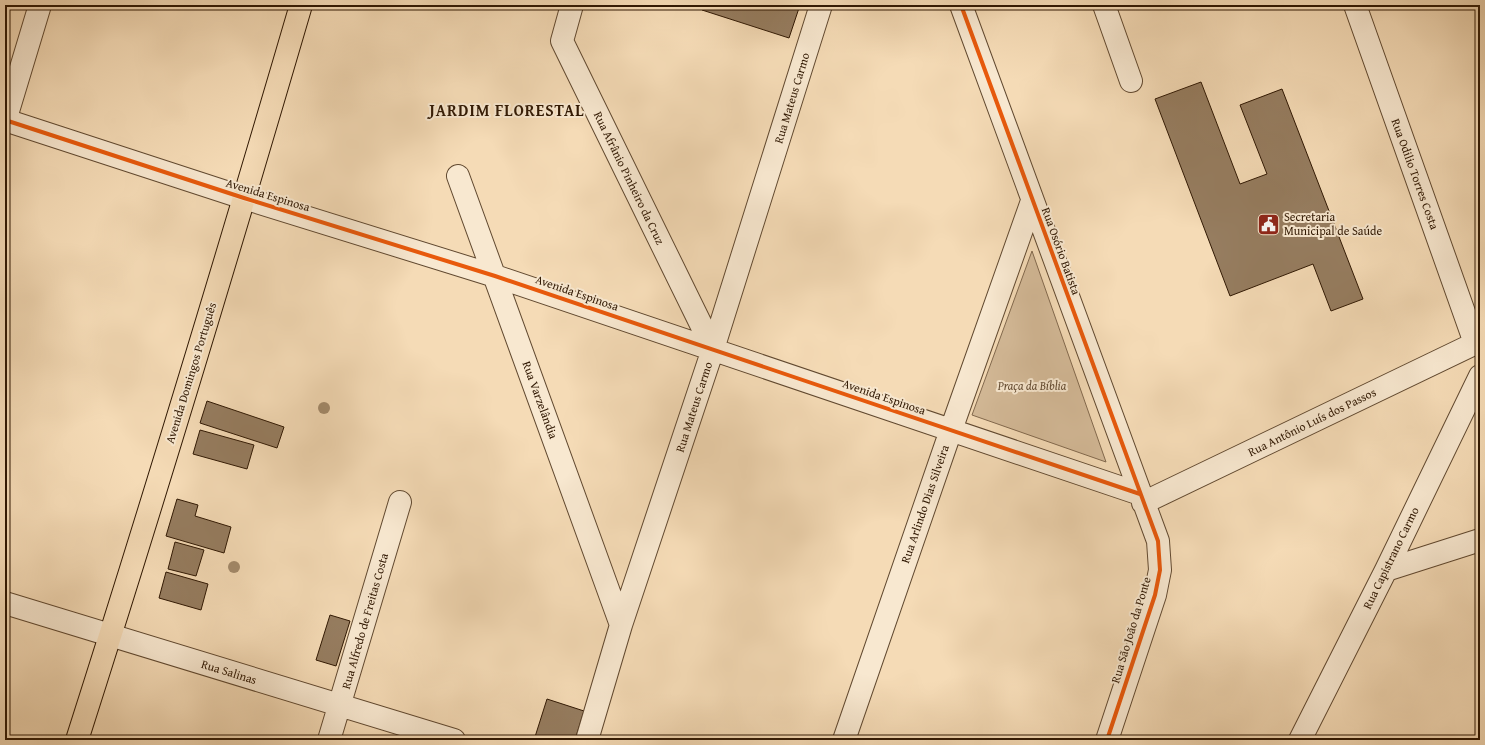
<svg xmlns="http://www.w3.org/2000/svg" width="1485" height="745" viewBox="0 0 1485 745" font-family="'Gentium Book Plus',serif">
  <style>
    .green { fill: #d4ba98; stroke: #82694e }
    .building { fill: #967d60; stroke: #301803 }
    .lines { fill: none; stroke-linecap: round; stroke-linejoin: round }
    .minor-casing { stroke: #614930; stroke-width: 24 }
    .major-casing { stroke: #301803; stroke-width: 24 }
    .minor { stroke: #f8e8d0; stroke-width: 22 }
    .major { stroke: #f5dbb6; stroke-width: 22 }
    .cycleway-casing { stroke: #f8e8d0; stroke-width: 6 }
    .cycleway { stroke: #e8590c; stroke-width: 4 }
    .tree { fill: #a48b6c }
    .labels { text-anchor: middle; stroke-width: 4; stroke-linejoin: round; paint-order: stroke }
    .street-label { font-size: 12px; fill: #301803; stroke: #f8e8d0 }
    .poi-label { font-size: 12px; fill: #301803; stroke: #f8e8d0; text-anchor: start }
    .park-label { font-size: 12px; font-style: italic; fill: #614930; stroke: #f8e8d0 }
    .district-label { font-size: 16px; font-weight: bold; letter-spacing: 1px; fill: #301803; stroke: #f8e8d0 }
  </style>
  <rect width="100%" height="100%" fill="#f5dbb6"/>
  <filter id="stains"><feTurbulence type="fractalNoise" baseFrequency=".005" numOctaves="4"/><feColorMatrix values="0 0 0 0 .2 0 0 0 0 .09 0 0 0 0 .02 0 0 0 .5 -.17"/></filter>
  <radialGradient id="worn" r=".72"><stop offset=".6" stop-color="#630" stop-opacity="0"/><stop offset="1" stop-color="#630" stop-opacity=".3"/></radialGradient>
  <path class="green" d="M1032,251l74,211 -134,-47z"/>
  <path class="building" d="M703,5h97l-11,33 -87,-28z
    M1201,82l39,102 27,-10 -27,-69 42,-16 81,210 -32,12 -18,-47 -83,32 -75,-197z
    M207,401l77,26 -7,21 -77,-25z
    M200,430l54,15 -7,24 -54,-15z
    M177,499l21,6 -3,11 36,11 -7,26 -58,-17z
    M175,542l29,8 -8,26 -28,-7z
    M166,572l42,12 -7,26 -42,-12z
    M330,615l20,6 -14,45 -20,-6z
    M547,699l37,12 -9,29h-41z"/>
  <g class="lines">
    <defs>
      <path id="minor" d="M572,5l-10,36 151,308
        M961,5l197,536 2,29 -5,25 -48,145
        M1104,5l27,76
        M1355,5l120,338
        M5,120l239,78 251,78 645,218
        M5,121l35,-116
        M458,176l163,449
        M1143,503l337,-162
        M1386,570l94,-30
        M5,603l449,137
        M329,740l71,-238
        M587,740l34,-115 92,-276 108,-344
        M844,740l107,-310 81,-229
        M1300,740l86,-170 94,-194"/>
      <path id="major" d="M77,740c78,-244 152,-489 224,-735"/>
    </defs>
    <use href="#minor" class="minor-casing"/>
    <use href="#major" class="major-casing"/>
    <use href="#minor" class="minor"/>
    <use href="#major" class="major"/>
    <defs>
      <path id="cycleway" d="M961,5l197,536 2,29 -5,25 -48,145
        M5,120l239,78 251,78 645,218"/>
    </defs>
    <use href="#cycleway" class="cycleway-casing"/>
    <use href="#cycleway" class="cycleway"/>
  </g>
  <g class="tree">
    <circle cx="324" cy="408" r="6"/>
    <circle cx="234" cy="567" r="6"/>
  </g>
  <defs>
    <symbol id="civic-square" viewBox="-11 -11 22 22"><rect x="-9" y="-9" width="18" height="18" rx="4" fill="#8f2418" stroke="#f8e8d0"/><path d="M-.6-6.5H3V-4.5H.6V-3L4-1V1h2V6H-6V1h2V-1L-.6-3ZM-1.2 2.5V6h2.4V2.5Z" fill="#fff"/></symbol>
  </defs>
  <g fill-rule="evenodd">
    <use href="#civic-square" x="1256" y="212" width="25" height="25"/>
  </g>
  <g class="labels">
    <g class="street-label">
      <text transform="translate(792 98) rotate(-73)" y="4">Rua Mateus Carmo</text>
      <text transform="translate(1415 174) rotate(70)" y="4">Rua Odilio Torres Costa</text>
      <text transform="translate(629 178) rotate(64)" y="4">Rua Afrânio Pinheiro da Cruz</text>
      <text transform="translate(268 195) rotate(17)" y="4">Avenida Espinosa</text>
      <text transform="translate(1061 251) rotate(70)" y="4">Rua Osório Batista</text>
      <text transform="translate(577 293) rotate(19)" y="4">Avenida Espinosa</text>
      <text transform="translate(191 373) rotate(-73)" y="4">Avenida Domingos Português</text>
      <text transform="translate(884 397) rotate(19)" y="4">Avenida Espinosa</text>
      <text transform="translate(540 400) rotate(70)" y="4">Rua Varzelândia</text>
      <text transform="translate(694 407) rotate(-72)" y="4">Rua Mateus Carmo</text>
      <text transform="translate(1312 422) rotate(-26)" y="4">Rua Antônio Luís dos Passos</text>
      <text transform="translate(925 504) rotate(-71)" y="4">Rua Arlindo Dias Silveira</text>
      <text transform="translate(1391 558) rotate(-64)" y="4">Rua Capistrano Carmo</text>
      <text transform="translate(365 621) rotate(-74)" y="4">Rua Alfredo de Freitas Costa</text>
      <text transform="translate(1131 630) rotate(-73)" y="4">Rua São João da Ponte</text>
      <text transform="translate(229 672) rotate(17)" y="4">Rua Salinas</text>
    </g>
    <g class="poi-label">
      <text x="1284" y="221">Secretaria<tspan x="1284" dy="14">Municipal de Saúde</tspan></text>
    </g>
    <g class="park-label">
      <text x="1032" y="390">Praça da Bíblia</text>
    </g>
    <g class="district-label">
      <text x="507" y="116">JARDIM FLORESTAL</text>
    </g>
  </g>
  <rect width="1485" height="745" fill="none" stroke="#f5dbb6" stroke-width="20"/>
  <rect x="6" y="6" width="1473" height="733" fill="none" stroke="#301803" stroke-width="2"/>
  <rect x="10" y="10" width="1465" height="725" fill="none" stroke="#301803"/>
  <rect width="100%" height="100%" filter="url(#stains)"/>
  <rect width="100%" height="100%" fill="url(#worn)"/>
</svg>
